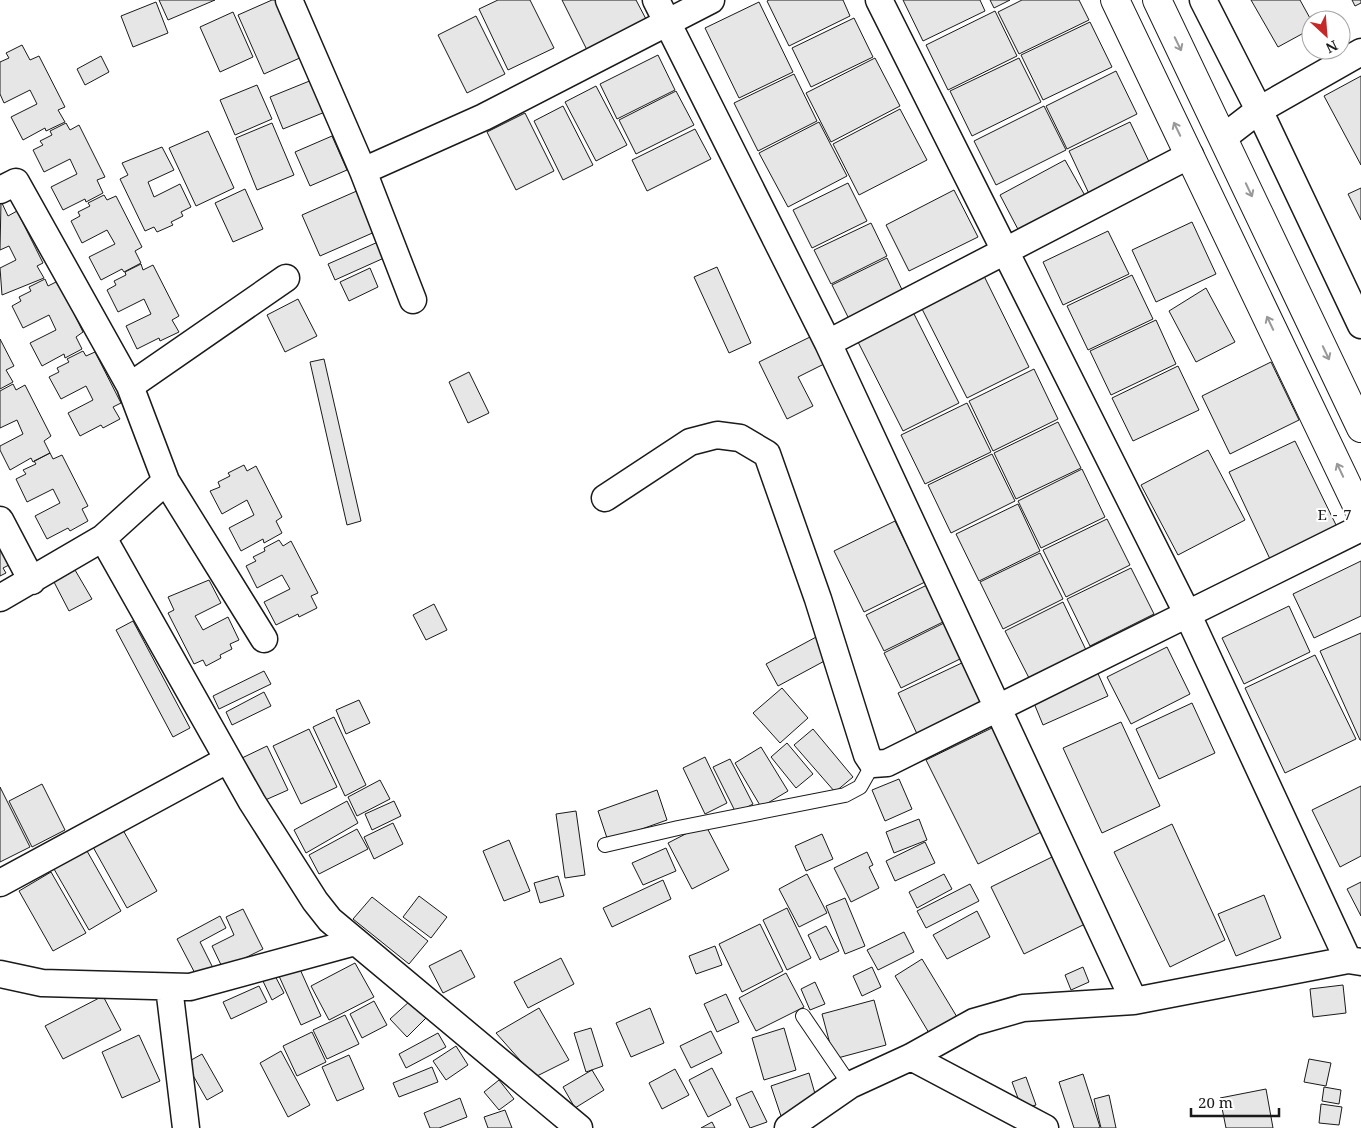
<svg xmlns="http://www.w3.org/2000/svg" width="1361" height="1128" viewBox="0 0 1361 1128" font-family="'Noto Serif',serif">
  <style>
    .building { fill: #e6e6e6; stroke: #1a1a1a }
    .lines { fill: none; stroke-linecap: round; stroke-linejoin: round }
    .service-casing { stroke: #1a1a1a; stroke-width: 16 }
    .minor-casing { stroke: #1a1a1a; stroke-width: 29 }
    .tertiary-casing { stroke: #1a1a1a; stroke-width: 30 }
    .service { stroke: #fff; stroke-width: 14 }
    .minor { stroke: #fff; stroke-width: 26 }
    .tertiary { stroke: #fff; stroke-width: 28 }
    .oneway { stroke: #989898 }
    .labels { text-anchor: middle; stroke-width: 4; stroke-linejoin: round; paint-order: stroke }
    .neighbourhood-label { font-size: 15px; letter-spacing: 1px; fill: #1a1a1a; stroke: #fff }
  </style>
  <rect width="100%" height="100%" fill="#fff"/>
  <path class="building" d="M159,0h56l-47,20z
    M272,0h6l24,57 -38,17 -26,-59z
    M498,0h32l24,48 -46,22 -29,-61z
    M562,0h74l11,21 -59,31z
    M769,0h74l7,16 -61,30 -22,-45z
    M903,0h77l5,11 -62,30z
    M990,0h20l-16,8z
    M1022,0h57l10,20 -70,34 -21,-42z
    M1251,0h49l11,20v9l-33,18z
    M1352,0h9v3l-6,3z
    M156,2l12,31 -35,14 -12,-31z
    M759,2l34,70 -54,26 -34,-70z
    M995,11l22,45 -69,34 -22,-45z
    M233,12l20,45 -33,15 -20,-45z
    M476,16l29,58 -38,19 -29,-58z
    M854,18l19,39 -62,30 -19,-39z
    M1090,22l22,45 -69,33 -22,-45z
    M22,45l8,15 9,-4 26,51 -7,3 7,12 -19,9 -1,-3 -22,12 -12,-23 26,-13 -7,-14 -26,13 -4,-9v-32l9,-4 -3,-5z
    M658,55l17,35 -58,29 -17,-35z
    M101,56l8,16 -24,13 -8,-16z
    M875,58l25,48 -69,36 -25,-49z
    M1019,58l22,44 -69,34 -22,-45z
    M1116,71l21,43 -70,35 -21,-43z
    M794,74l23,47 -59,30 -24,-48z
    M1361,76v89l-37,-69z
    M312,80l13,32 -42,17 -13,-32z
    M257,85l15,34 -37,16 -15,-35z
    M596,86l31,59 -31,16 -31,-59z
    M676,91l18,34 -58,29 -17,-34z
    M563,106l30,59 -30,15 -29,-59z
    M1044,106l22,44 -70,35 -22,-44z
    M900,109l27,51 -68,35 -26,-51z
    M525,113l29,58 -38,19 -29,-58z
    M819,122l28,54 -59,31 -29,-54z
    M1130,122l23,48 -62,28 -22,-47z
    M66,123l4,7 9,-5 26,52 -8,3 6,13 -17,9 -1,-3 -22,11 -12,-23 26,-13 -7,-15 -26,13 -11,-22 10,-5 -3,-4 12,-6 -2,-4z
    M272,123l22,52 -37,15 -21,-52z
    M695,129l16,30 -64,32 -15,-31z
    M208,131l26,57 -38,18 -27,-58z
    M332,136l15,34 -37,16 -15,-34z
    M162,147l12,23 -26,12 6,15 26,-13 11,23 -10,5 2,4 -12,6 2,3 -16,7 -3,-5 -9,4 -25,-52 8,-4 -6,-12z
    M1065,160l23,41 -66,36 -22,-42z
    M848,183l19,38 -55,27 -19,-38z
    M1361,188v32l-13,-26z
    M245,189l18,40 -30,13 -18,-39z
    M359,190l18,41 -57,25 -18,-41z
    M954,190l24,47 -69,34 -23,-46z
    M104,195l3,5 9,-4 26,51 -7,4 6,12 -17,9 -2,-3 -21,11 -12,-23 26,-13 -8,-14 -25,13 -11,-22 9,-5 -2,-4 12,-6 -2,-3z
    M1,201l7,15 9,-5 26,52 -6,3 7,12 -42,17 -2,-27 16,-8 -7,-14 -9,4z
    M1192,222l24,52 -60,28 -24,-52z
    M871,223l16,33 -56,28 -17,-34z
    M1108,231l21,43 -66,31 -20,-43z
    M378,242l6,16 -49,22 -7,-16z
    M887,258l18,38 -54,27 -19,-38z
    M141,264l2,6 10,-5 26,51 -7,4 7,12 -19,9 -1,-3 -22,11 -11,-23 25,-12 -7,-15 -26,13 -11,-22 9,-5 -2,-4 12,-6 -1,-3z
    M717,267l34,76 -22,10 -35,-76z
    M370,268l8,19 -29,14 -9,-19z
    M983,274l46,93 -62,31 -47,-93z
    M1132,275l21,44 -65,31 -21,-44z
    M45,279l3,7 10,-5 25,51 -7,5 6,12 -17,9 -1,-4 -22,12 -12,-23 26,-13 -7,-15 -26,13 -11,-22 9,-5 -2,-4 12,-6 -2,-4z
    M1206,288l29,54 -39,20 -27,-51z
    M298,299l19,37 -32,16 -18,-37z
    M912,310l47,93 -56,28 -47,-93z
    M1156,320l20,44 -65,31 -21,-44z
    M810,337l14,27 -26,13 15,29 -26,13 -28,-57z
    M0,339l14,27 -8,4 7,12 -13,7z
    M83,351l3,5 9,-4 26,51 -8,4 7,12 -17,9 -2,-3 -21,11 -12,-23 25,-13 -7,-14 -25,13 -12,-22 10,-5 -2,-4 12,-6 -2,-3z
    M324,359l37,162 -14,4 -37,-163z
    M1271,362l28,58 -69,34 -28,-58z
    M1178,366l21,44 -66,31 -21,-43z
    M1034,369l24,50 -65,32 -24,-50z
    M469,372l20,41 -21,10 -19,-41z
    M13,384l3,6 9,-5 26,51 -7,5 6,12 -17,9 -2,-4 -21,12 -10,-20v-4l23,-12 -6,-14 -17,8v-37z
    M967,403l24,49 -66,32 -24,-49z
    M1058,422l23,46 -65,31 -22,-46z
    M1295,441l42,86 -67,32 -41,-87z
    M1208,450l37,70 -67,35 -37,-70z
    M50,453l3,6 9,-4 26,51 -6,3 6,12 -18,10 -2,-3 -21,11 -12,-23 25,-13 -7,-14 -26,13 -11,-23 10,-5 -3,-4 13,-6 -2,-3z
    M992,454l23,47 -64,32 -23,-48z
    M244,465l3,6 9,-5 26,51 -6,4 6,12 -18,10 -1,-4 -22,12 -12,-23 25,-13 -7,-15 -25,14 -12,-23 10,-4 -2,-5 12,-6 -2,-3z
    M1082,469l23,48 -64,31 -23,-47z
    M1018,504l22,47 -61,30 -23,-47z
    M1107,519l23,46 -64,32 -23,-47z
    M895,521l30,61 -61,30 -30,-61z
    M0,536l13,27 -10,5 3,5 -6,3z
    M279,540l4,6 8,-5 27,52 -7,3 6,12 -18,9 -1,-3 -22,11 -12,-23 26,-13 -8,-14 -25,13 -11,-22 10,-5 -3,-4 12,-6 -1,-3z
    M1040,553l23,46 -60,30 -23,-47z
    M1361,561v55l-47,22 -21,-44z
    M1131,568l23,46 -64,32 -23,-47z
    M75,570l17,29 -23,12 -15,-29z
    M209,580l12,23 -26,13 8,14 25,-13 11,23 -9,4 2,5 -12,6 1,3 -15,8 -3,-6 -9,4 -26,-51 6,-3 -6,-13z
    M927,585l18,36 -61,30 -18,-36z
    M1063,602l23,48 -57,28 -24,-47z
    M434,604l13,26 -21,10 -13,-25z
    M1289,606l21,46 -66,32 -22,-46z
    M133,621l57,107 -17,9 -57,-107z
    M946,622l18,35 -63,31 -17,-35z
    M1361,633v107h-1l-40,-89z
    M818,636l12,22 -52,28 -12,-22z
    M1167,647l23,47 -59,30 -24,-47z
    M1315,655l41,84 -71,34 -40,-85z
    M966,661l20,43 -68,32 -20,-43z
    M1095,667l13,29 -65,29 -12,-29z
    M264,671l7,13 -52,25 -6,-13z
    M782,688l26,30 -28,25 -27,-30z
    M264,692l7,14 -39,19 -6,-13z
    M359,700l11,23 -24,11 -10,-24z
    M1192,703l23,50 -56,26 -23,-50z
    M334,717l32,68 -21,11 -32,-69z
    M1121,722l39,84 -58,27 -39,-85z
    M994,727l51,103 -67,34 -52,-104z
    M309,729l28,58 -36,17 -28,-58z
    M813,729l40,48 -18,15 -41,-47z
    M787,743l26,31 -17,14 -25,-31z
    M267,746l21,44 -25,11 -21,-43z
    M761,747l27,44 -27,16 -26,-44z
    M705,757l22,46 -22,11 -22,-46z
    M730,759l23,45 -17,9 -23,-46z
    M899,779l13,30 -27,12 -13,-31z
    M380,780l10,19 -33,17 -9,-19z
    M42,784l23,46 -33,17 -23,-46z
    M1361,786v70l-21,11 -28,-57z
    M0,787l30,60 -30,15z
    M657,790l10,30 -59,21 -10,-30z
    M347,801l11,22 -52,30 -12,-23z
    M394,801l7,15 -29,14 -7,-16z
    M576,811l9,64 -20,3 -9,-64z
    M919,819l8,21 -33,13 -8,-21z
    M393,823l10,21 -29,15 -10,-22z
    M705,824l24,46 -37,19 -24,-46z
    M1172,824l53,116 -55,27 -56,-115z
    M357,829l11,20 -49,25 -10,-19z
    M123,830l34,61 -30,17 -34,-61z
    M822,834l11,25 -27,12 -11,-25z
    M509,840l21,51 -26,10 -21,-50z
    M925,842l10,21 -40,18 -9,-20z
    M666,848l10,23 -33,14 -11,-22z
    M87,851l34,60 -32,19 -35,-61z
    M867,852l6,13 -4,2 10,21 -28,14 -17,-34z
    M1052,857l33,67 -61,30 -33,-67z
    M51,872l35,61 -33,18 -34,-60z
    M807,874l20,39 -28,14 -20,-38z
    M944,874l8,15 -35,19 -8,-16z
    M558,876l6,20 -24,7 -6,-20z
    M663,880l8,19 -59,28 -9,-19z
    M1361,882v34l-14,-27z
    M970,884l9,17 -53,27 -9,-17z
    M1264,895l17,43 -45,18 -18,-42z
    M419,896l28,21 -16,21 -28,-21z
    M372,897l56,44 -19,23 -56,-45z
    M845,898l20,48 -20,8 -19,-48z
    M787,908l24,50 -24,12 -24,-50z
    M243,909l20,40 -40,20 -11,-23 22,-11 -8,-18z
    M977,911l13,26 -43,22 -14,-24z
    M220,916l6,12 -26,14 14,28 -16,9 -21,-40z
    M760,924l23,47 -41,21 -23,-48z
    M826,926l13,25 -19,9 -12,-25z
    M904,932l10,20 -36,18 -11,-20z
    M715,946l7,19 -26,9 -7,-18z
    M461,950l14,27 -32,16 -14,-27z
    M561,958l13,26 -46,24 -14,-26z
    M922,959l35,58 -28,16 -34,-57z
    M355,963l19,34 -45,23 -18,-34z
    M299,967l22,49 -20,9 -22,-49z
    M872,967l9,20 -19,9 -9,-20z
    M1083,967l6,15 -18,8 -6,-15z
    M273,972l11,21 -12,7 -11,-23z
    M786,973l18,34 -48,24 -17,-33z
    M815,982l10,22 -15,6 -9,-21z
    M1343,985l3,28 -33,4 -3,-28z
    M259,986l8,16 -36,17 -8,-17z
    M726,994l13,28 -22,10 -13,-28z
    M103,996l18,34 -58,29 -18,-33z
    M874,1000l12,45 -52,14 -12,-45z
    M374,1001l13,24 -25,13 -12,-24z
    M410,1001l16,17 -19,19 -17,-18z
    M539,1008l30,52 -34,17 -39,-44z
    M650,1008l14,35 -33,14 -15,-34z
    M345,1015l14,29 -32,15 -14,-29z
    M591,1028l12,38 -17,6 -12,-39z
    M784,1028l12,42 -32,10 -12,-42z
    M711,1031l11,22 -31,15 -11,-22z
    M312,1032l14,30 -29,14 -14,-30z
    M438,1033l8,14 -40,21 -7,-14z
    M139,1035l21,46 -38,17 -20,-46z
    M456,1046l12,19 -22,15 -13,-19z
    M281,1051l29,54 -22,12 -28,-54z
    M202,1054l21,37 -16,9 -21,-37z
    M349,1055l15,34 -27,12 -15,-34z
    M1309,1059l22,4 -5,23 -22,-4z
    M432,1067l6,15 -39,15 -6,-14z
    M712,1068l19,37 -23,12 -19,-37z
    M675,1069l14,26 -27,14 -13,-26z
    M592,1070l12,20 -29,18 -12,-21z
    M809,1073l9,31 -37,12 -10,-30z
    M1083,1074l17,53 -2,1h-24l-15,-46z
    M1026,1077l10,28 -14,4 -10,-27z
    M499,1080l15,19 -15,11 -15,-18z
    M1324,1087l17,3 -2,14 -17,-3z
    M1266,1089l7,39h-47l-6,-30z
    M752,1091l15,31 -17,6 -14,-30z
    M1109,1095l7,33h-15l-7,-29z
    M460,1098l7,19 -28,11h-9l-6,-15z
    M1321,1104l21,3 -3,18 -20,-2z
    M505,1110l7,18h-24l-4,-11z
    M712,1122l3,6h-14z"/>
  <g class="lines">
    <defs>
      <path id="service" d="M605,845l73,-17 167,-33 15,-8 13,-23
        M803,1016l47,69"/>
      <path id="minor" d="M289,0l74,171 50,129
        M656,0l172,343 306,658
        M879,0l308,613 161,347
        M1203,0l56,110 102,215
        M1224,137l35,-27 102,-58
        M363,171l121,-54 227,-117
        M0,190l16,-8 114,204 36,95 -63,57 149,264 63,99 15,19 249,208
        M828,343l362,-188
        M130,386l156,-108
        M166,481l98,158
        M605,498l85,-56 27,-7 23,3 27,16 51,145 49,156 6,9 14,-1 474,-235
        M0,520l32,61
        M0,598l103,-60
        M0,883l227,-123
        M0,974l42,9 148,4 165,-45
        M169,987l17,141
        M911,1057l134,71
        M788,1128l62,-43 61,-28 63,-35 49,-14 111,-7 214,-41 13,2"/>
      <path id="tertiary" d="M1115,0l246,514
        M1157,0l204,428"/>
    </defs>
    <use href="#service" class="service-casing"/>
    <use href="#minor" class="minor-casing"/>
    <use href="#tertiary" class="tertiary-casing"/>
    <use href="#service" class="service"/>
    <use href="#minor" class="minor"/>
    <use href="#tertiary" class="tertiary"/>
  </g>
  <defs><path id="oneway-shaft" d="M-6 0H5M1.5-3L5.5 0L1.5 3" fill="none" stroke-width="1.6" stroke-linecap="round" stroke-linejoin="round" transform="scale(1.25)"/></defs>
  <g class="oneway">
    <use href="#oneway-shaft" transform="translate(1178 44) rotate(64)"/>
    <use href="#oneway-shaft" transform="translate(1177 129) rotate(-116)"/>
    <use href="#oneway-shaft" transform="translate(1249 190) rotate(65)"/>
    <use href="#oneway-shaft" transform="translate(1270 323) rotate(-115)"/>
    <use href="#oneway-shaft" transform="translate(1326 353) rotate(65)"/>
    <use href="#oneway-shaft" transform="translate(1340 470) rotate(-115)"/>
  </g>
  <g class="labels">
    <g class="neighbourhood-label">
      <text x="1335" y="520">E - 7</text>
    </g>
  </g>
  <g transform="translate(1326 35) rotate(154)"><circle r="24" fill="#ffffff" stroke="#a3a3a3"/>
  <path d="M0-4L9 19L0 12L-9 19Z" fill="#c62828"/>
  <text y="-8" font-size="14" font-weight="bold" text-anchor="middle" fill="#1a1a1a">N</text>
  </g>
  <path d="M1191 1108v8h88v-8" fill="none" stroke="#1a1a1a" stroke-width="2.5"/>
  <text x="1198" y="1108" font-size="15" fill="#1a1a1a" stroke="#ffffff" stroke-width="4" paint-order="stroke">20 m</text>
</svg>
